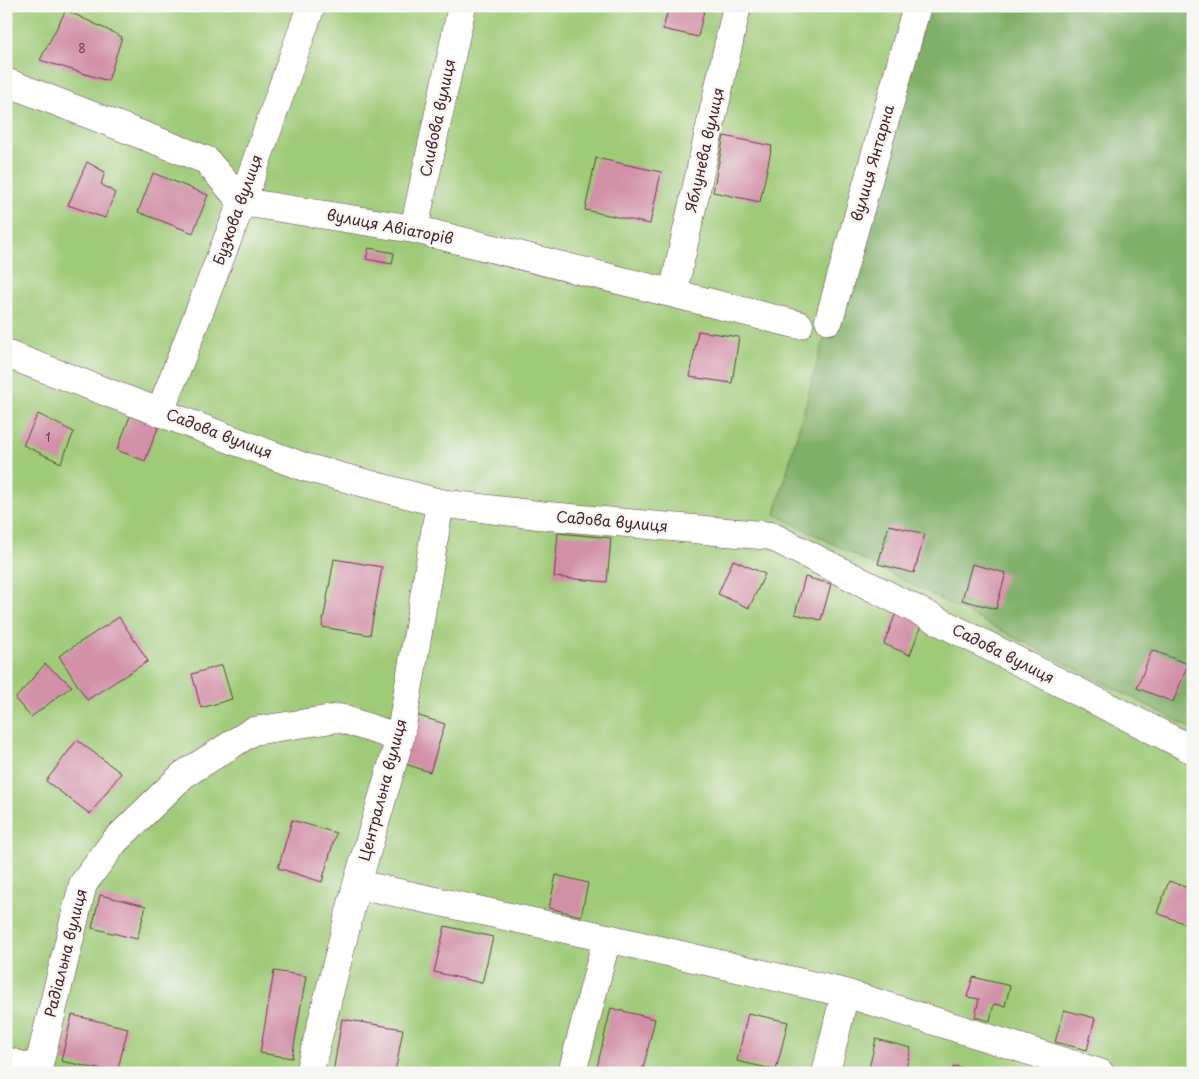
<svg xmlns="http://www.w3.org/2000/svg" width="1199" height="1079" viewBox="0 0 1199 1079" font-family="'Playpen Sans',sans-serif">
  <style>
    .green { fill: #9fcb78; stroke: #747552 }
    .forest { fill: #7faf68; stroke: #64674a }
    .building { fill: #d290a7 }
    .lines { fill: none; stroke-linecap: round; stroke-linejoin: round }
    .minor-casing { stroke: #623d43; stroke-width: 29 }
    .minor { stroke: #fff; stroke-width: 28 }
    .labels { text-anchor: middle; stroke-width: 5; stroke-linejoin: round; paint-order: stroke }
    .number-label { font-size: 12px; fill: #6c3b4a }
    .street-label { font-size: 15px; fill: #4a1f2b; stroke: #f6f6f2 }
  </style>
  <rect width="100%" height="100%" fill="#f6f6f2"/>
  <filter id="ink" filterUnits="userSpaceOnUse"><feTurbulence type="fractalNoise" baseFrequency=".02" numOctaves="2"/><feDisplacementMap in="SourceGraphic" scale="10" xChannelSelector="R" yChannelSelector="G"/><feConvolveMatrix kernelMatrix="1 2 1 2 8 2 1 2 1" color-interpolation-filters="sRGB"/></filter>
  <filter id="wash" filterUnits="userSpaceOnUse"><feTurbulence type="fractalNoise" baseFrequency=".0096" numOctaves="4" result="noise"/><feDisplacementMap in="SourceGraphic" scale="20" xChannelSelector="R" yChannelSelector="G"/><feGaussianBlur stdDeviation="1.12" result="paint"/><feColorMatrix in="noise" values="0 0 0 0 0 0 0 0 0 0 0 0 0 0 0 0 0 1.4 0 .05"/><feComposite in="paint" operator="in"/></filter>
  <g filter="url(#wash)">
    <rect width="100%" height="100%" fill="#ede8ce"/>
    <path class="green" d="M6,6h911l-142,508 418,215v344h-1187z"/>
    <path class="forest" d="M917,6h276v723l-418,-215z"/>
    <g id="blocks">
      <path class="building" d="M669,6h36l-7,31 -35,-8z
        M66,10l56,27 -14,44 -68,-21z
        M724,136l48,10 -12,56 -47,-10z
        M596,158l65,14 -11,52 -65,-14z
        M87,162l18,10 -4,12 14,9 -10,25 -37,-13z
        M153,173l55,22 -15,38 -55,-21z
        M369,248l25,5 -2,11 -26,-5z
        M698,331l41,6 -7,46 -42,-6z
        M38,414l36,18 -13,31 -38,-18z
        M131,414l28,11 -14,36 -28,-11z
        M889,525l36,9 -11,39 -36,-9z
        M558,533l53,5 -4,44 -53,-5z
        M334,559l48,8 -12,68 -48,-8z
        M733,560l32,14 -16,34 -31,-14z
        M972,564l34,9 -10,36 -34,-9z
        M805,577l26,7 -10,36 -26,-6z
        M897,610l26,10 -13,35 -26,-11z
        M119,617l29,44 -61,39 -28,-44z
        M1152,650l36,14 -15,38 -36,-14z
        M45,664l27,22 -41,31 -16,-18z
        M222,665l10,34 -31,9 -9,-34z
        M416,715l29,9 -15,48 -28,-9z
        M77,740l44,33 -31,41 -44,-33z
        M292,820l44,13 -14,49 -44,-14z
        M556,875l32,8 -7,33 -32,-8z
        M1169,881l24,9v37l-36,-14z
        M100,895l46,11 -9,33 -45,-11z
        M445,926l48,11 -11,46 -48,-11z
        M274,971l32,5 -14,82 -32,-5z
        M973,977l37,9 -5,20 -11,-2 -4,17 -15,-4 4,-18 -12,-2z
        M611,1008l44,11 -13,54h-22l-23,-6z
        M1064,1010l31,8 -8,32 -32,-8z
        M748,1013l40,9 -12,48 -39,-9z
        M72,1015l56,13 -11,45 -56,-12z
        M342,1019l61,10 -8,44h-62z
        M876,1039l35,9 -6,25h-37z
        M954,1066l22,5v2h-24z"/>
    </g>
  </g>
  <g filter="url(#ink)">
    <use href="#blocks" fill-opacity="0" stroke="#623d43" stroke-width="1"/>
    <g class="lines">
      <defs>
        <path id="minor" d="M6,82l200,78 36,42 172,27 385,96
          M414,229l48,-223
          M673,293l64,-287
          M829,320l88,-314
          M6,354l298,113 136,36 98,12 233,21 422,214
          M160,412l82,-210 69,-196
          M357,884l250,54 238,55 255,80
          M6,1061l31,9
          M37,1073l46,-189 31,-42 69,-67 70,-44 86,-13 61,20
          M309,1073l48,-189 43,-146 40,-235
          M572,1073l35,-135
          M826,1073l19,-80"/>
      </defs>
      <use href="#minor" class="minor-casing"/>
      <use href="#minor" class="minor"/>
    </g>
  </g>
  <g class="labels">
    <g class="number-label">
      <text x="82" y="53">8</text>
      <text x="48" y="442">1</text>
    </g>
    <g class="street-label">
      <text transform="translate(438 118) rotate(-78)" y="5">Сливова вулиця</text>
      <text transform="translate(705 150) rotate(-77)" y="5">Яблунева вулиця</text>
      <text transform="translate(873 163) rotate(-74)" y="5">вулиця Янтарна</text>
      <text transform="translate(238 210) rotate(-70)" y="5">Бузкова вулиця</text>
      <text transform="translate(390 227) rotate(11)" y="5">вулиця Авіаторів</text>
      <text transform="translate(219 434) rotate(21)" y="5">Садова вулиця</text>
      <text transform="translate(612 522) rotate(5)" y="5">Садова вулиця</text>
      <text transform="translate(1003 654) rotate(27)" y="5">Садова вулиця</text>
      <text transform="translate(383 790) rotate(-75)" y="5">Центральна вулиця</text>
      <text transform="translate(66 953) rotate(-76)" y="5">Радіальна вулиця</text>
    </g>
  </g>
  <rect width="1199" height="1079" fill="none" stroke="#f6f6f2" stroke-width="25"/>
</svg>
